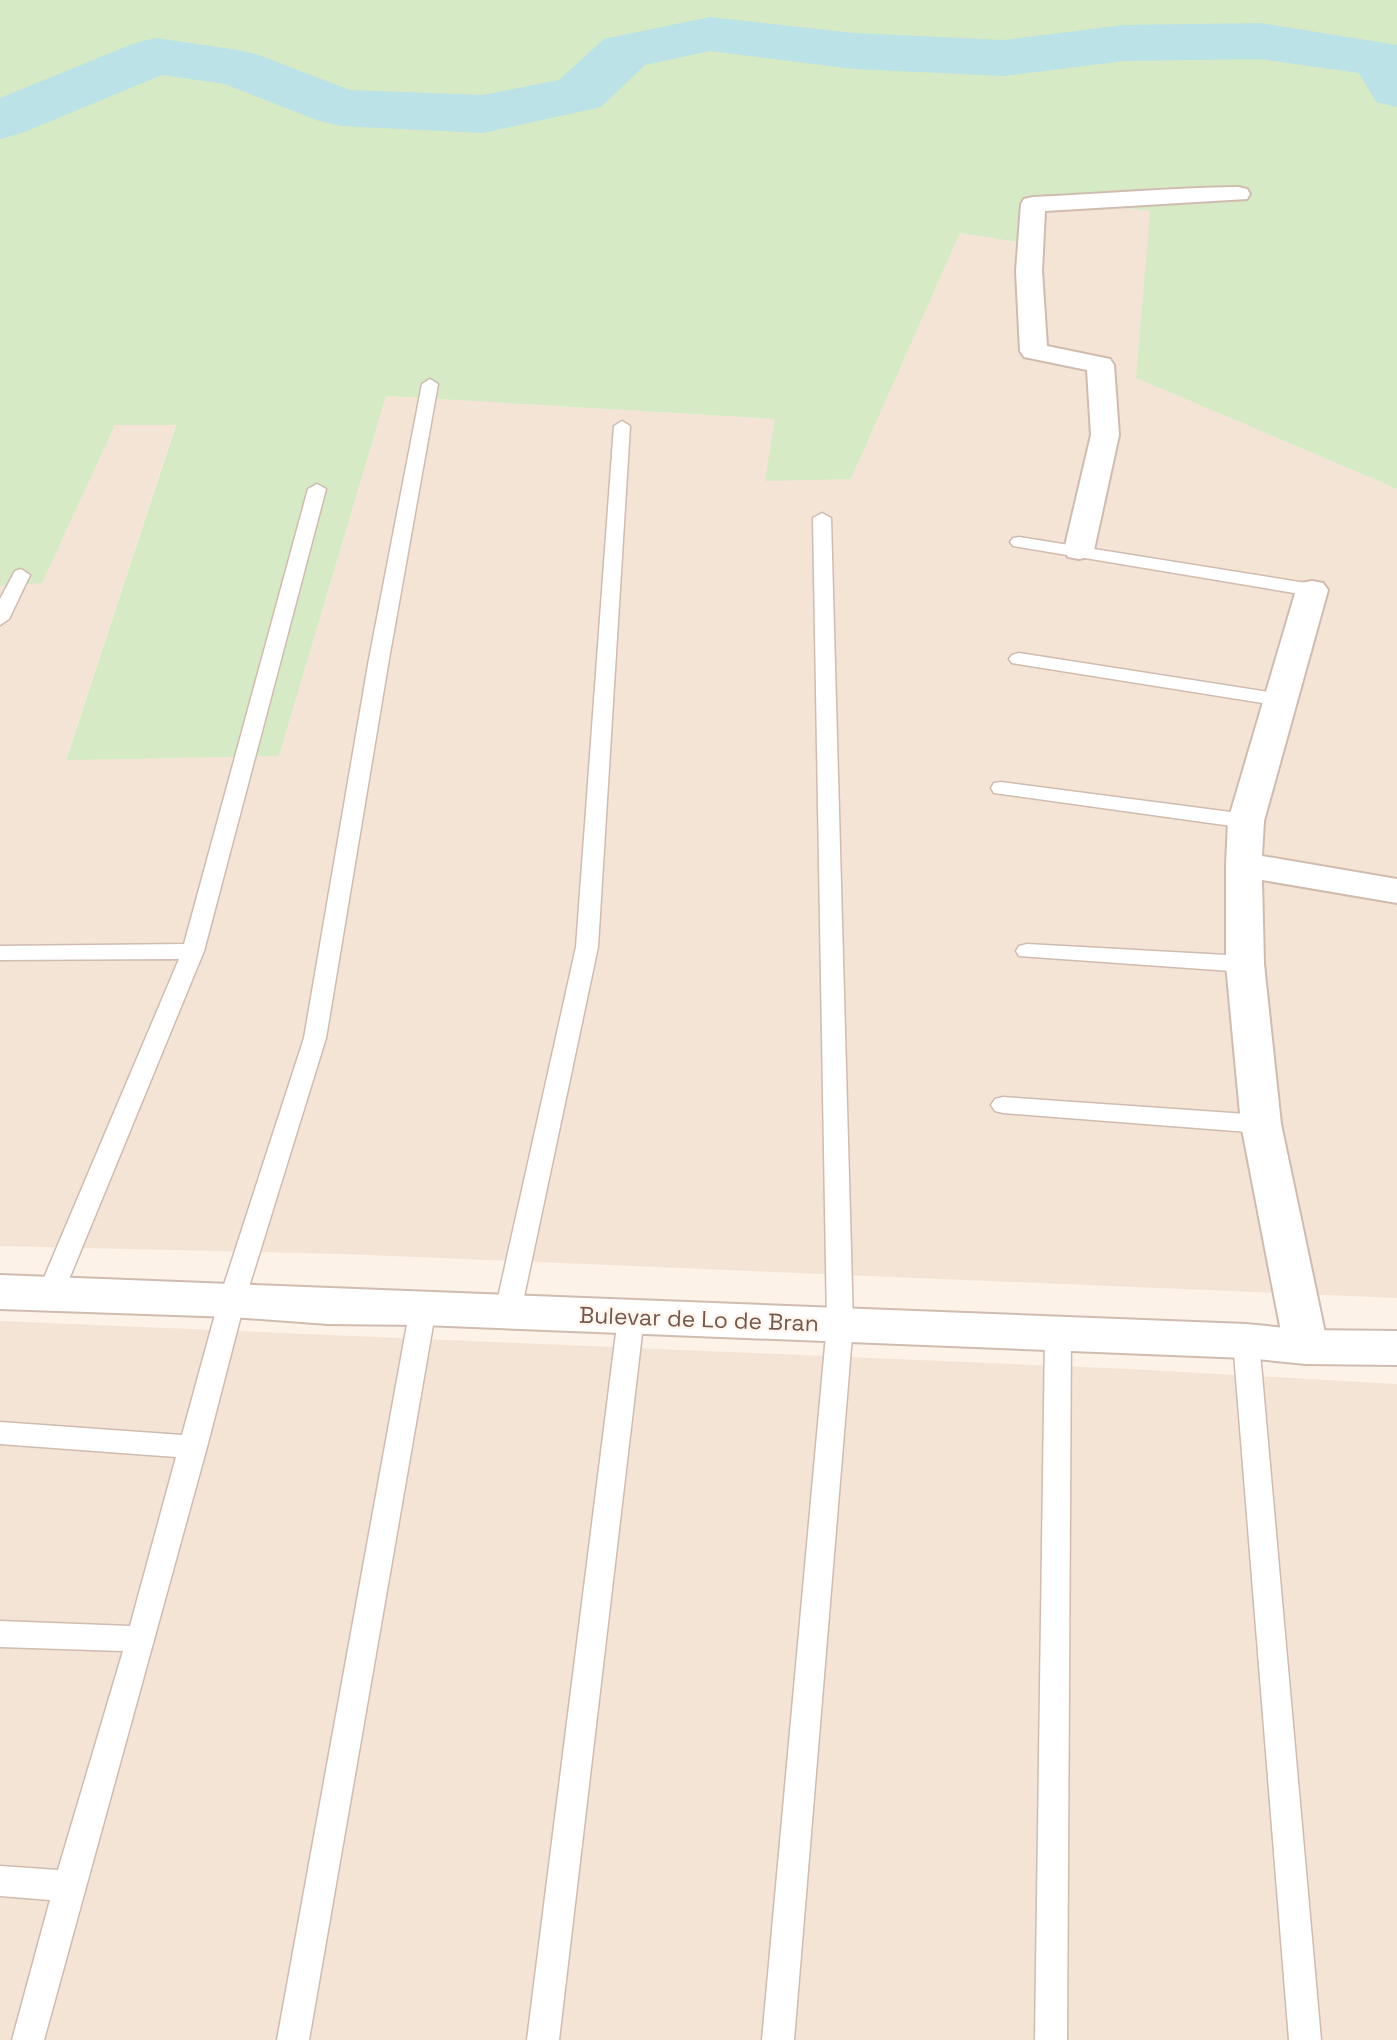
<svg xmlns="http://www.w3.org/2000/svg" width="1397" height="2040" viewBox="0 0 1397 2040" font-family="'Space Grotesk',sans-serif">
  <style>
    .residential { fill: #f4e4d5 }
    .green { fill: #d6eac5 }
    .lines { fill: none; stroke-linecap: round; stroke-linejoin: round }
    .river { fill: #bbe2e6; fill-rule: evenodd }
    .service-casing { stroke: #d0bbaf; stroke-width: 3 }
    .minor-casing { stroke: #d0bbaf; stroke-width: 4 }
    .tertiary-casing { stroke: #d0bbaf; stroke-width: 4 }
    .service { fill: #fff; fill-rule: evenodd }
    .minor { fill: #fff; fill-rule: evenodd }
    .tertiary { fill: #fff; fill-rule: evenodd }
    .labels { text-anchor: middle; stroke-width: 5; stroke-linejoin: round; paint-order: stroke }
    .street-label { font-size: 23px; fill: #76574b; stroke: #fff6ed }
  </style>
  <rect width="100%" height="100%" fill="#fcf2e7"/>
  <path class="residential" d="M1041,199l110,12 -15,167 261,111v809l-1052,-44 -345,-8v-660l42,-4 73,-157 61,-1 -110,335 213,-3 107,-360 390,23 75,60 109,-246 75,12z
    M0,1321l1130,48 267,15v656h-1397z"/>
  <path class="green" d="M0,0h1397v489l-261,-111 14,-167 -108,-12 -6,46 -76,-12 -109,246 -86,2 10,-62 -389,-23 -107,360 -213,4 110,-335h-61l-73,158 -42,3z"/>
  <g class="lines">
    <path class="river" d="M710,17l144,16 150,7 120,-15 136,-2 137,22v62l-21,-5 -17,-29 -99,-14 -136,2 -120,15 -150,-7 -144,-18 -65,14 -44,42 -118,26 -142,-7 -22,-5 -94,-37 -63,-9 -140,58 -22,6v-41l135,-55 21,-5 82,12 21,5 91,35 133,5 76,-15 45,-41z"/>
    <defs>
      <path id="service" d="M430,379l8,5 -49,275 -63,379 -81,262 -38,147 -163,593h-32l38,-140 -50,-4v-30l58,4 65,-219 -123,-4v-26l130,5 46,-169 -176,-13v-22l182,13 37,-135 85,-262 65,-379 53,-275z
        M622,421l8,5 -32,521 -77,364 -4,7 -9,3 -9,-3 -4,-7 81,-364 38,-521z
        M317,484l9,5 -122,462 -141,343 -4,7 -9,3 -9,-3 -4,-7 142,-335 -179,1v-14l184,-2 124,-455z
        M822,513l9,5 22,806 -59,716h-32l65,-716 -14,-806z
        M1019,537l293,47 9,6 -9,6 -299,-50 -3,-4 3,-4z
        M21,569l9,6 -21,44 -9,6v-26l15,-28z
        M1019,653l262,41 10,6 -10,6 -269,-43 -3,-4 3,-4z
        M1001,782l245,32 7,2 3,5 -3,5 -7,2 -252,-35 -3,-5 3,-5z
        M1027,944l218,12 8,3 3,5 -3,5 -8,3 -226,-16 -3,-5 3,-5z
        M1003,1097l258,18 8,3 4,6 -4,6 -8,3 -258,-20 -8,-2 -4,-6 4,-6z
        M423,1298l9,3 4,7 -127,732h-32l133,-732 4,-7z
        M631,1307l9,3 4,7 -85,723h-32l91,-723 4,-7z
        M1058,1324l9,3 4,7 -4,706h-32l10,-706 4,-7z
        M1246,1331l9,3 4,7 62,699h-32l-56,-699 4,-7z"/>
      <path id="minor" d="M1238,187l9,2 3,5 -3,5 -202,12 -3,60 5,75 63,13 4,6 5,70 -25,115 -4,7 -11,2 -11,-2 -4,-7 27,-115 -4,-65 -63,-13 -4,-6 -4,-80 5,-67 3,-5 9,-2c69,-3 136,-9 205,-10z
        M1312,581l11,2 5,7 -64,231 -2,35 135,23v24l-135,-23 2,84 17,160 47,223 -6,12 -16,5 -16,-5 -6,-12 -43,-223 -15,-160v-99l2,-44 68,-231 5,-7z"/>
      <path id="tertiary" d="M0,1275l1246,49 60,6 91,1v34l-91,-1 -60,-6 -823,-33 -95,-1 -96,-7 -232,-8z"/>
    </defs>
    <use href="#service" class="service-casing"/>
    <use href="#minor" class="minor-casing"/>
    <use href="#tertiary" class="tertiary-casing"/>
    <use href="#service" class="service"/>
    <use href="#minor" class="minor"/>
    <use href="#tertiary" class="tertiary"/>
  </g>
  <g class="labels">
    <g class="street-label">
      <text transform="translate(699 1319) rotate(2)" y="8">Bulevar de Lo de Bran</text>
    </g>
  </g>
</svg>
